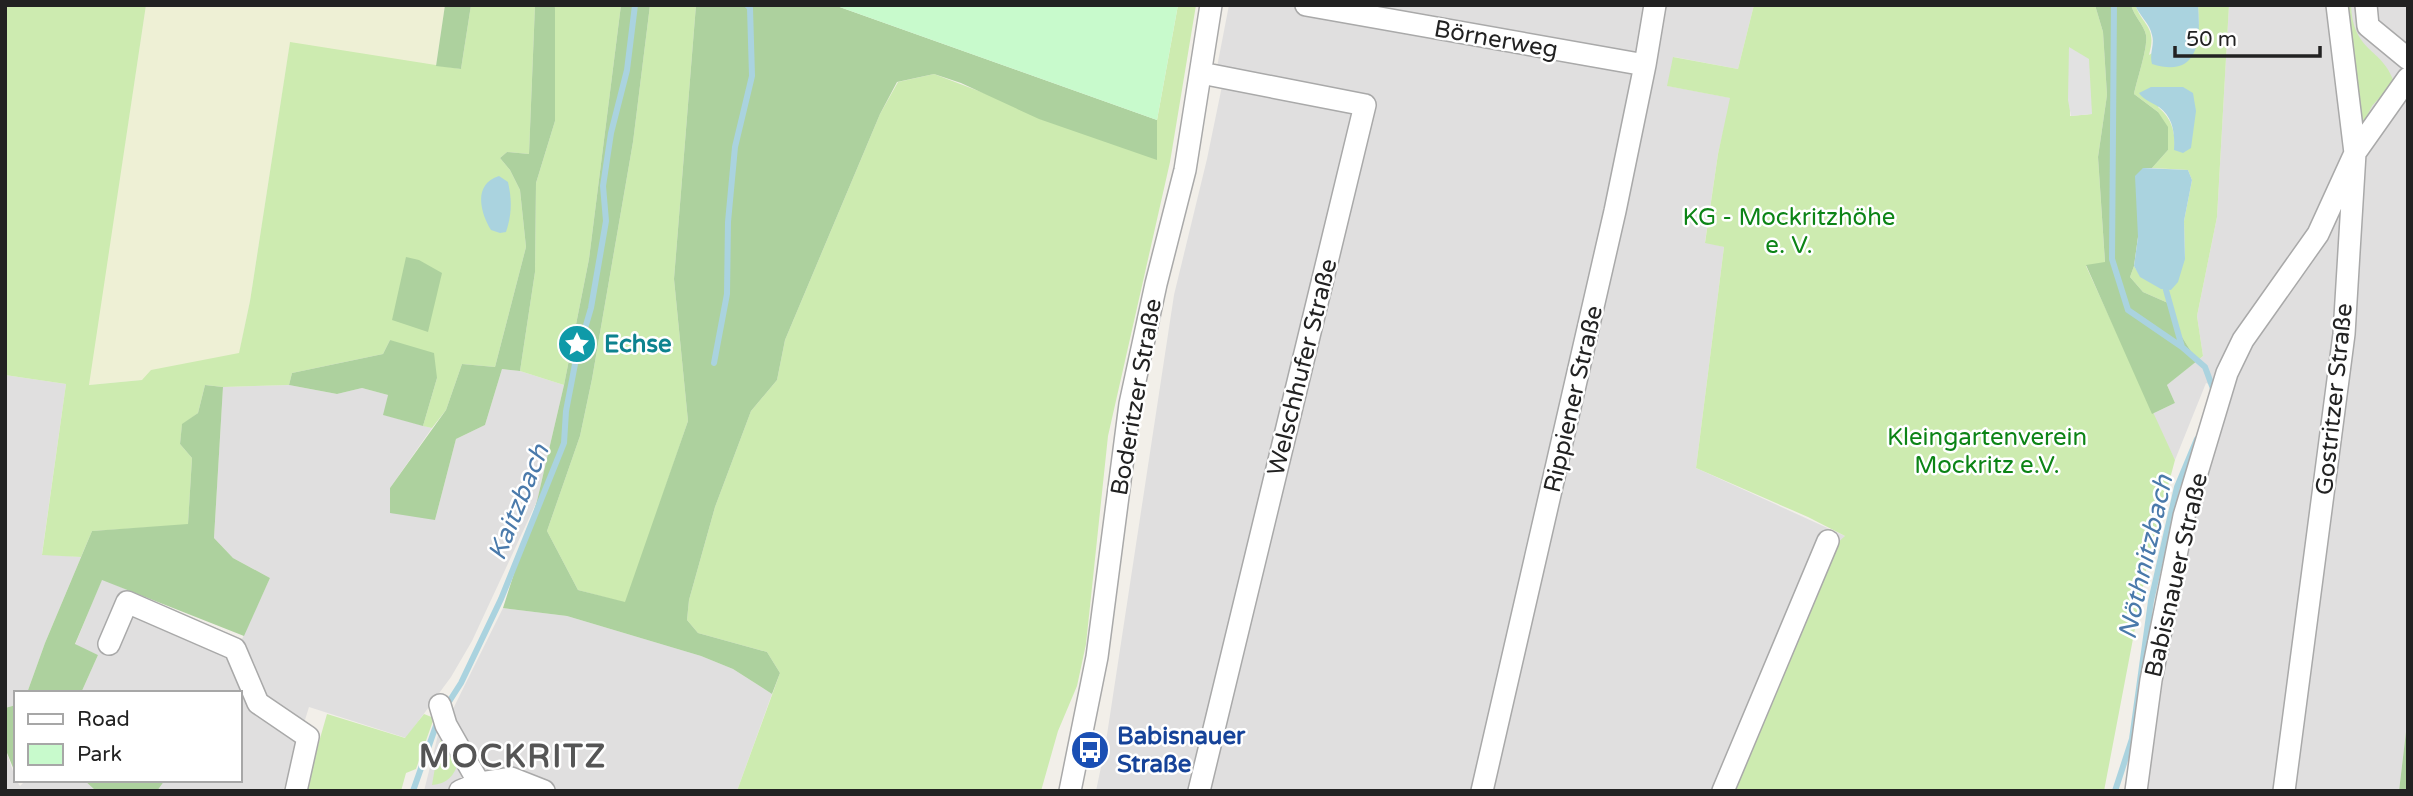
<svg xmlns="http://www.w3.org/2000/svg" width="2413" height="796" viewBox="0 0 2413 796" font-family="'Varela Round',sans-serif">
  <style>
    .residential { fill: #e0dfdf }
    .farmland { fill: #eef0d5 }
    .grass { fill: #cdebb0; fill-rule: evenodd }
    .forest { fill: #add19e }
    .park { fill: #c8facc }
    .parking { fill: #e2e2e2 }
    .water { fill: #aad3df }
    .lines { fill: none; stroke-linecap: round; stroke-linejoin: round }
    .stream { stroke: #aad3df; stroke-width: 6 }
    .street-casing { stroke: #a9a9a9; stroke-width: 24 }
    .street { stroke: #fff; stroke-width: 21 }
    .labels { text-anchor: middle; stroke-width: 5; stroke-linejoin: round; paint-order: stroke }
    .street-label { font-size: 24px; fill: #222; stroke: #fff }
    .park-label { font-size: 24px; fill: #0c8416; stroke: #fff }
    .culture-label { font-size: 24px; font-weight: bold; fill: #0d838f; stroke: #fff; text-anchor: start }
    .transit-label { font-size: 24px; font-weight: bold; fill: #164399; stroke: #fff; text-anchor: start }
    .water-label { font-size: 26px; font-style: italic; fill: #4a7aab; stroke: #fff }
    .district-label { font-size: 32px; font-weight: bold; letter-spacing: 2px; fill: #555; stroke: #fff }
  </style>
  <rect width="100%" height="100%" fill="#f2efe9"/>
  <path class="residential" d="M1229,5h525l-16,64 -64,-12 -6,29 63,12 -13,56 -13,88 19,5 -28,221 149,68 -131,255h-618l9,-43 69,-453 33,-136 15,-73 -5,-19z
    M2229,5h179v710l-9,76h-260l27,-177 61,-222 -21,-9 -31,77 -23,-46 23,-11 -8,-18 36,-29 -6,-40 20,-99z
    M502,369l18,2 44,14 -27,116 -65,140 -21,36 -45,61 -97,-31 -26,84h-126l8,-11h75v-87h-159l17,-38 -23,-10 27,-66 140,60 28,-61 -37,-20 -19,-20 9,-151 66,-2 48,9 25,-6 26,7 -4,20 48,13 -42,60 45,32 21,-81 29,-14z
    M5,375l61,9 -24,170 39,3 -36,86 -18,50h-11v12l-11,3z
    M503,608l64,8 134,40 32,13 39,25 -35,97h-313l16,-64 11,-14z
    M5,748l11,32 4,6 6,-6h58l12,11h-88l-3,-4z"/>
  <path class="farmland" d="M146,5h299l-9,61 -146,-23 -40,258 -11,53 -97,26 -54,5z"/>
  <path class="grass" d="M5,5h141l-57,380 53,-5 9,-10 88,-17 11,-52 40,-259 171,27 10,-64h64l-6,149 -22,-2 -7,6 10,12 10,20 6,57 -31,120 -33,-3 -16,46 -14,18 -9,-2 14,-48 -47,-38 -7,14 -91,19 -3,12 -66,2 -18,-2 -7,28 -16,12 -2,19 12,14 -4,67 -96,6 -11,26 -39,-2 24,-171 -61,-9z
    M554,5h67l-32,254 -25,126 -44,-14 15,-99 1,-89 19,-62z
    M650,5h46l-22,274 14,142 -62,182 -48,-13 -31,-59 33,-95 12,-57 41,-237z
    M1178,5h18l-26,157 -62,274 -22,208 -9,42 -19,45 -17,60h-304l43,-118 -13,-21 -69,-19 -11,-13 2,-20 26,-93 36,-96 26,-31 8,-40 95,-226 18,-32 36,-8 223,85v-39z
    M1754,5h341l8,27 4,63 -9,62 7,106 -19,3 89,194 -27,100 -44,231h-374l104,-245 11,-10 -37,-19 -112,-49 28,-221 -19,-4 13,-89 12,-56 -63,-12 6,-29 65,12zM2069,48l23,66 -22,2z
    M2131,5h4c9,22 22,22 14,50l50,-31 -1,-19h31l-12,212 -20,99 6,40 -6,5 -20,-32 -9,-26 -25,-11 -13,-15 4,-11 7,11 44,-18 -1,-38 8,-41 -4,-10 -36,-2 16,-18 -10,-38 -24,-18c3,-15 14,-46 12,-59 -2,-10 -12,-19 -15,-30zM2183,87l-8,63c0,-19 -3,-31 -17,-43l11,-19z
    M2344,5h7c2,48 31,42 43,77l-22,24 -12,24z
    M327,714l78,24 19,-24 10,4 -18,51 -10,4 -5,18h-96z
    M443,735l15,28c-4,13 -11,21 -26,22l7,-41z"/>
  <path class="forest" d="M445,5h26l-10,64 -25,-3z
    M535,5h19l1,3v113l-19,62 -1,89 -15,99 -18,-2 -17,56 -29,14 -21,81 -45,-7v-25l56,-78 16,-46 33,3 31,-120 -6,-57 -10,-20 -10,-12 7,-6 22,2z
    M621,5h29l-17,137 -41,237 -12,57 -33,95 31,59 47,12 63,-181 -14,-142 22,-274h138l323,115v40l-118,-41 -78,-36 -27,-9 -37,8 -17,32 -95,226 -8,40 -26,31 -36,96 -26,93 -2,20 11,13 69,19 13,21 -8,21 -39,-25 -32,-13 -134,-40 -64,-8 34,-107 27,-116 25,-126z
    M2095,5h36c3,11 13,20 15,30 2,13 -9,44 -12,59l24,18 10,15v23l-16,18h-9l-5,69 -4,29 -4,11 13,15 25,11 9,26 20,32 -30,24 8,18 -23,11 -66,-149 19,-3 -7,-105 9,-62 -4,-63z
    M406,257l13,3 23,13 -14,59 -36,-12z
    M390,340l44,13 3,25 -14,48 -40,-11 5,-20 -26,-7 -25,6 -48,-9 3,-12 91,-19z
    M205,385l18,2 -9,151 19,20 37,20 -26,58 -142,-56 -27,64 23,11 -17,38h-54l18,-50 47,-112 96,-7 4,-66 -12,-14 2,-20 16,-11z
    M16,705v70l-11,-27v-40z
    M2408,715v76h-9z
    M84,780h81l-8,11h-61z"/>
  <path class="park" d="M834,5h344l-21,115z"/>
  <path class="parking" d="M2069,47l20,12 3,55 -21,2 -3,-16z"/>
  <path class="water" d="M2198,5c3,35 1,74 -46,59 -3,-11 3,-19 0,-29 -2,-11 -13,-20 -17,-30z
    M2151,87h32l10,6 3,18 -5,37 -8,5 -9,-3c1,-17 -1,-33 -15,-43 -8,-5 -15,-7 -20,-14z
    M2143,168l45,2 4,10 -8,41 1,38 -7,23 -7,8 -10,-1 -21,-12 -6,-11 4,-29 -3,-61z
    M499,176l9,6c4,18 4,32 -2,50l-6,1 -9,-3c-11,-18 -18,-46 8,-54z"/>
  <g class="lines">
    <path class="stream" d="M2114,5l-2,254 16,51 54,37
      M2166,290l16,57 23,20 10,27
      M714,363l13,-69 1,-72 7,-75 17,-71 -2,-68 -3,-3
      M445,708l16,-25 40,-84 63,-156 2,-32 10,-52 15,-51 15,-87 -3,-35 8,-53 16,-63 8,-65
      M413,791l25,-71
      M2115,791l17,-52 19,-138 26,-114 20,-48"/>
    <defs>
      <path id="street" d="M1306,5l339,60
        M2366,5l2,21 40,33
        M109,644l18,-42 108,47 23,54 50,34 -12,54
        M440,705l6,20 33,58
        M460,791l19,-8 32,-5 33,13
        M1070,791l27,-134 33,-253 26,-120 29,-114 26,-165
        M1199,791l166,-686 -164,-32
        M1482,791l133,-580 30,-146 10,-60
        M1723,791l105,-250
        M2136,791l15,-111 33,-164 43,-143 16,-33 75,-106 37,-81 53,-75
        M2284,791l60,-457 11,-181 -18,-148"/>
    </defs>
    <use href="#street" class="street-casing"/>
    <use href="#street" class="street"/>
  </g>
  <defs>
    <symbol id="sight-disc" viewBox="-11 -11 22 22"><circle r="9.5" fill="#0f9aa8" stroke="#fff"/><path d="M0-6L1.8-2.2L6-1.7L2.9 1.2L3.7 5.4L0 3.3L-3.7 5.4L-2.9 1.2L-6-1.7L-1.8-2.2Z" fill="#fff"/></symbol>
    <symbol id="bus-disc" viewBox="-11 -11 22 22"><circle r="9.5" fill="#1a4fb4" stroke="#fff"/><path d="M-5-6H5V4H4V6H2V4H-2V6H-4V4H-5ZM-3.5-4V0h7V-4ZM-3.5 1.2v1.5H-2V1.2ZM2 1.2v1.5H3.5V1.2Z" fill="#fff"/></symbol>
  </defs>
  <g fill-rule="evenodd">
    <use href="#sight-disc" x="555" y="322" width="44" height="44"/>
    <use href="#bus-disc" x="1068" y="728" width="44" height="44"/>
  </g>
  <g class="labels">
    <g class="street-label">
      <text transform="translate(1496 39) rotate(10)" y="8">Börnerweg</text>
      <text transform="translate(1302 367) rotate(-76)" y="8">Welschhufer Straße</text>
      <text transform="translate(1136 397) rotate(-80)" y="8">Boderitzer Straße</text>
      <text transform="translate(1573 399) rotate(-77)" y="8">Rippiener Straße</text>
      <text transform="translate(2334 399) rotate(-84)" y="8">Gostritzer Straße</text>
      <text transform="translate(2176 575) rotate(-77)" y="8">Babisnauer Straße</text>
    </g>
    <g class="park-label">
      <text x="1789" y="225">KG - Mockritzhöhe<tspan x="1789" dy="28">e. V.</tspan></text>
      <text x="1987" y="445">Kleingartenverein<tspan x="1987" dy="28">Mockritz e.V.</tspan></text>
    </g>
    <g class="culture-label">
      <text x="604" y="352">Echse</text>
    </g>
    <g class="transit-label">
      <text x="1117" y="744">Babisnauer<tspan x="1117" dy="28">Straße</tspan></text>
    </g>
    <g class="water-label">
      <text transform="translate(518 502) rotate(-68)" y="9">Kaitzbach</text>
      <text transform="translate(2145 557) rotate(-77)" y="9">Nöthnitzbach</text>
    </g>
    <g class="district-label">
      <text x="513" y="767">MOCKRITZ</text>
    </g>
  </g>
  <rect width="2413" height="796" fill="none" stroke="#222222" stroke-width="14"/>
  <rect x="14" y="691" width="228" height="91" fill="#ffffff" stroke="#a7a7a7" stroke-width="2"/>
  <rect x="28" y="714" width="35" height="10" fill="#ffffff" stroke="#a7a7a7" stroke-width="2"/>
  <text x="77" y="726" font-size="21" fill="#222222">Road</text>
  <rect x="28" y="744" width="35" height="21" fill="#c8facc" stroke="#a7a7a7" stroke-width="2"/>
  <text x="77" y="761" font-size="21" fill="#222222">Park</text>
  <path d="M2175 46v10h145v-10" fill="none" stroke="#222222" stroke-width="3.5"/>
  <text x="2186" y="46" font-size="21" fill="#222222" stroke="#ffffff" stroke-width="5" paint-order="stroke">50 m</text>
</svg>
